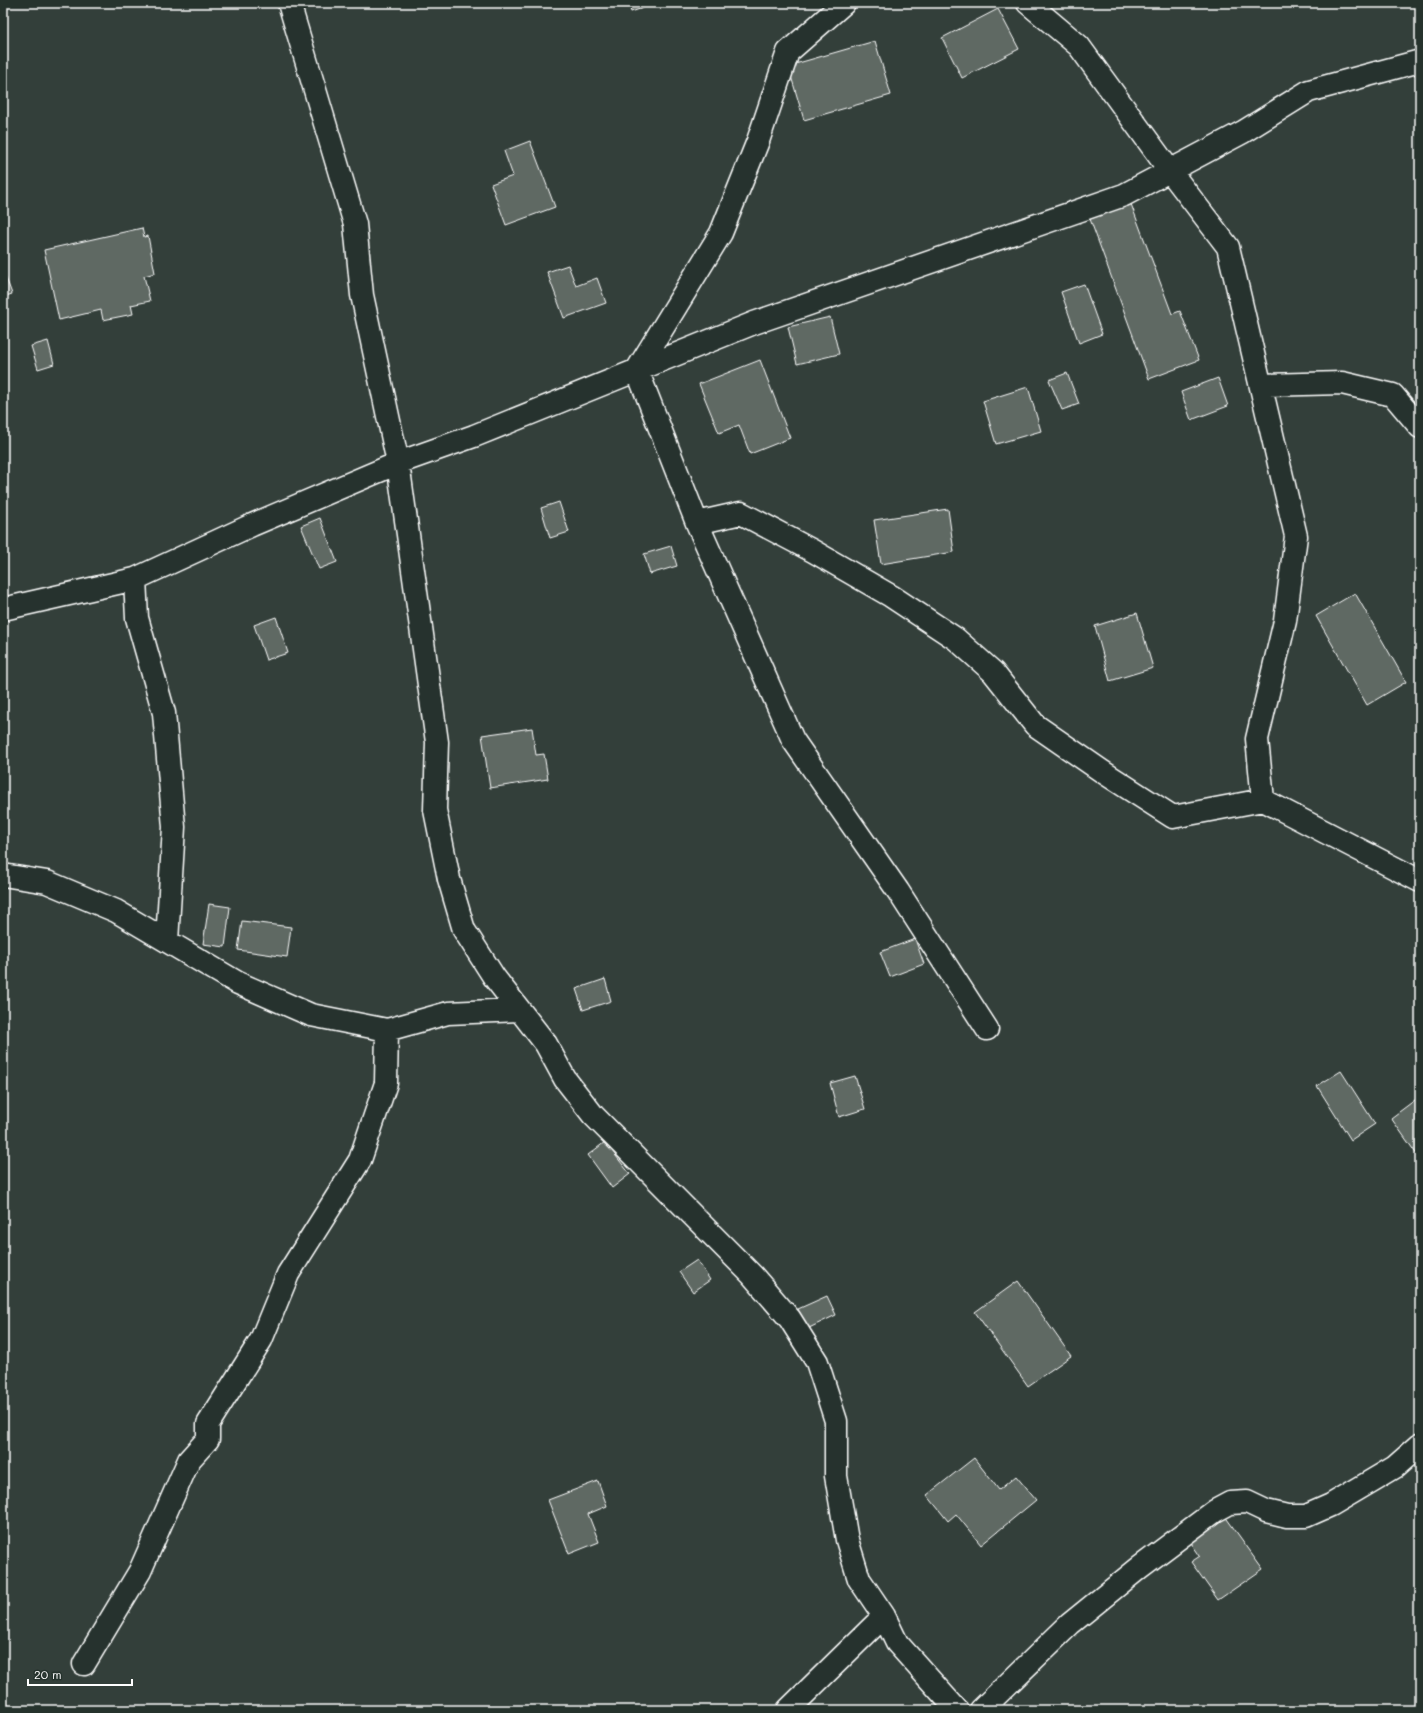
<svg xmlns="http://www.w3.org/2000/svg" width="1423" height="1713" viewBox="0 0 1423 1713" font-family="Mali,sans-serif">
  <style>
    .building { fill: #5f6964; stroke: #fff }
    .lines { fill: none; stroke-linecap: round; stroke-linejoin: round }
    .street-casing { stroke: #fff; stroke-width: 25 }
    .street { stroke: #26332d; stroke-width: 22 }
  </style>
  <rect width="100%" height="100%" fill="#333f3a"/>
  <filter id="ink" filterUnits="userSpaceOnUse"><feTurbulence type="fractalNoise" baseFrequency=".025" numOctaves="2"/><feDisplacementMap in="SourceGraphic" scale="8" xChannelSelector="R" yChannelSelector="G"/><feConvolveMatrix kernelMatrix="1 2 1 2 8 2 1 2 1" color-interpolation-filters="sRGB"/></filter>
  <g filter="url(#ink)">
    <path class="building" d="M628,3h26l1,1 -24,8z
      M998,9l21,40 -57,29 -20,-40z
      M875,41l16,54 -87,25 -16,-54z
      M530,141l25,66 -49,18 -15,-41 22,-8 -9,-25z
      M1131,204l41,110 8,-3 19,49 -50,19 -59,-160z
      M142,228l2,9 4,-1 7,37 -11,3 6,25 -19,4 2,9 -30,6 -2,-10 -42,10 -15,-70z
      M568,265l8,21 21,-8 9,25 -42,15 -17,-46z
      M3,270l9,24 -9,3z
      M1084,284l18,50 -23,9 -18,-51z
      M830,317l9,37 -42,10 -9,-37z
      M48,341l6,23 -16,5 -7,-23z
      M760,360l30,78 -40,16 -11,-29 -20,8 -20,-49z
      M1067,373l12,31 -17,6 -13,-30z
      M1218,378l10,28 -37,14 -10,-28z
      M1028,387l13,44 -45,13 -13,-43z
      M559,502l10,30 -19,6 -9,-30z
      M948,509l6,43 -73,12 -7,-44z
      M320,518l17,44 -18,7 -18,-43z
      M671,546l6,20 -27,8 -6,-20z
      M1355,593l51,89 -39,23 -51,-89z
      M1137,613l16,55 -43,13 -15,-55z
      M276,617l12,36 -22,7 -12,-35z
      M532,728l4,27 8,-1 4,25 -58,9 -8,-53z
      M209,904l21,3 -5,40 -22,-3z
      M242,921l49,6 -4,30 -49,-7z
      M915,939l9,25 -34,13 -10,-25z
      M605,979l6,22 -28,9 -7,-21z
      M1341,1071l34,53 -24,16 -34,-54z
      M855,1076l10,33 -26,8 -9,-34z
      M1419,1097l1,2v60l-29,-41z
      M605,1142l25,32 -18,14 -24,-33z
      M697,1260l13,20 -17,12 -14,-20z
      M1018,1281l53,75 -43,30 -53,-74z
      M827,1296l9,19 -29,14 -9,-20z
      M974,1458l25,32 17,-14 20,24 -55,45 -25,-31 -8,7 -21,-26z
      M598,1481l9,25 -19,8 11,28 -30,12 -21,-54z
      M1222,1512l41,57 -45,31 -27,-38 9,-6 -13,-19z"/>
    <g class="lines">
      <defs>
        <path id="street" d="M289,3l66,221 7,71 36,168 39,279 -2,68 14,69 15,51 30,47 52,67 19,35 28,36 159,160 38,44 27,43 19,59v55l11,64 12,39 25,37 13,27 60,67
          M844,3l-56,49 -30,89 -37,92 -84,137 60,153 96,217 105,151 89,138
          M1028,3l51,43 91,125 58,76 68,289 -11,85 -28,118 6,61 157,81
          M1261,385l81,-2 51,12 27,32
          M697,523l44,-10 72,38 78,45 65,43 37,33 42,53 68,47 70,45 90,-17
          M135,579l2,39 27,95 10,114 -7,114
          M3,609l132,-30 117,-54 146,-62 76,-27 280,-113 370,-128 119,-63 66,-41 111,-30
          M3,875l44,7 69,29 122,72 73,32 76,15 61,-17 70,-3
          M84,1664l56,-93 49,-111 19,-21v-15l53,-84 27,-66 72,-114 26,-77 1,-53
          M788,1710l96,-94
          M981,1710l89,-86 69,-56 76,-57 15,-8 17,-1 19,9 21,5h19l25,-11 64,-38 25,-22"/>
      </defs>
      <use href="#street" class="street-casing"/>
      <use href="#street" class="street"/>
    </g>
  </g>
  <rect width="1423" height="1713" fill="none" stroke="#26332d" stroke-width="16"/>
  <rect x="8" y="8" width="1407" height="1697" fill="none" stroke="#fff" stroke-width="1.5" filter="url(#ink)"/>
  <path d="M28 1679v6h104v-6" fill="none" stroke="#ffffff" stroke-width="2"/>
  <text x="34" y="1679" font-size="12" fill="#ffffff" stroke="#26332d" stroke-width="3" paint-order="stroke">20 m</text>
</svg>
